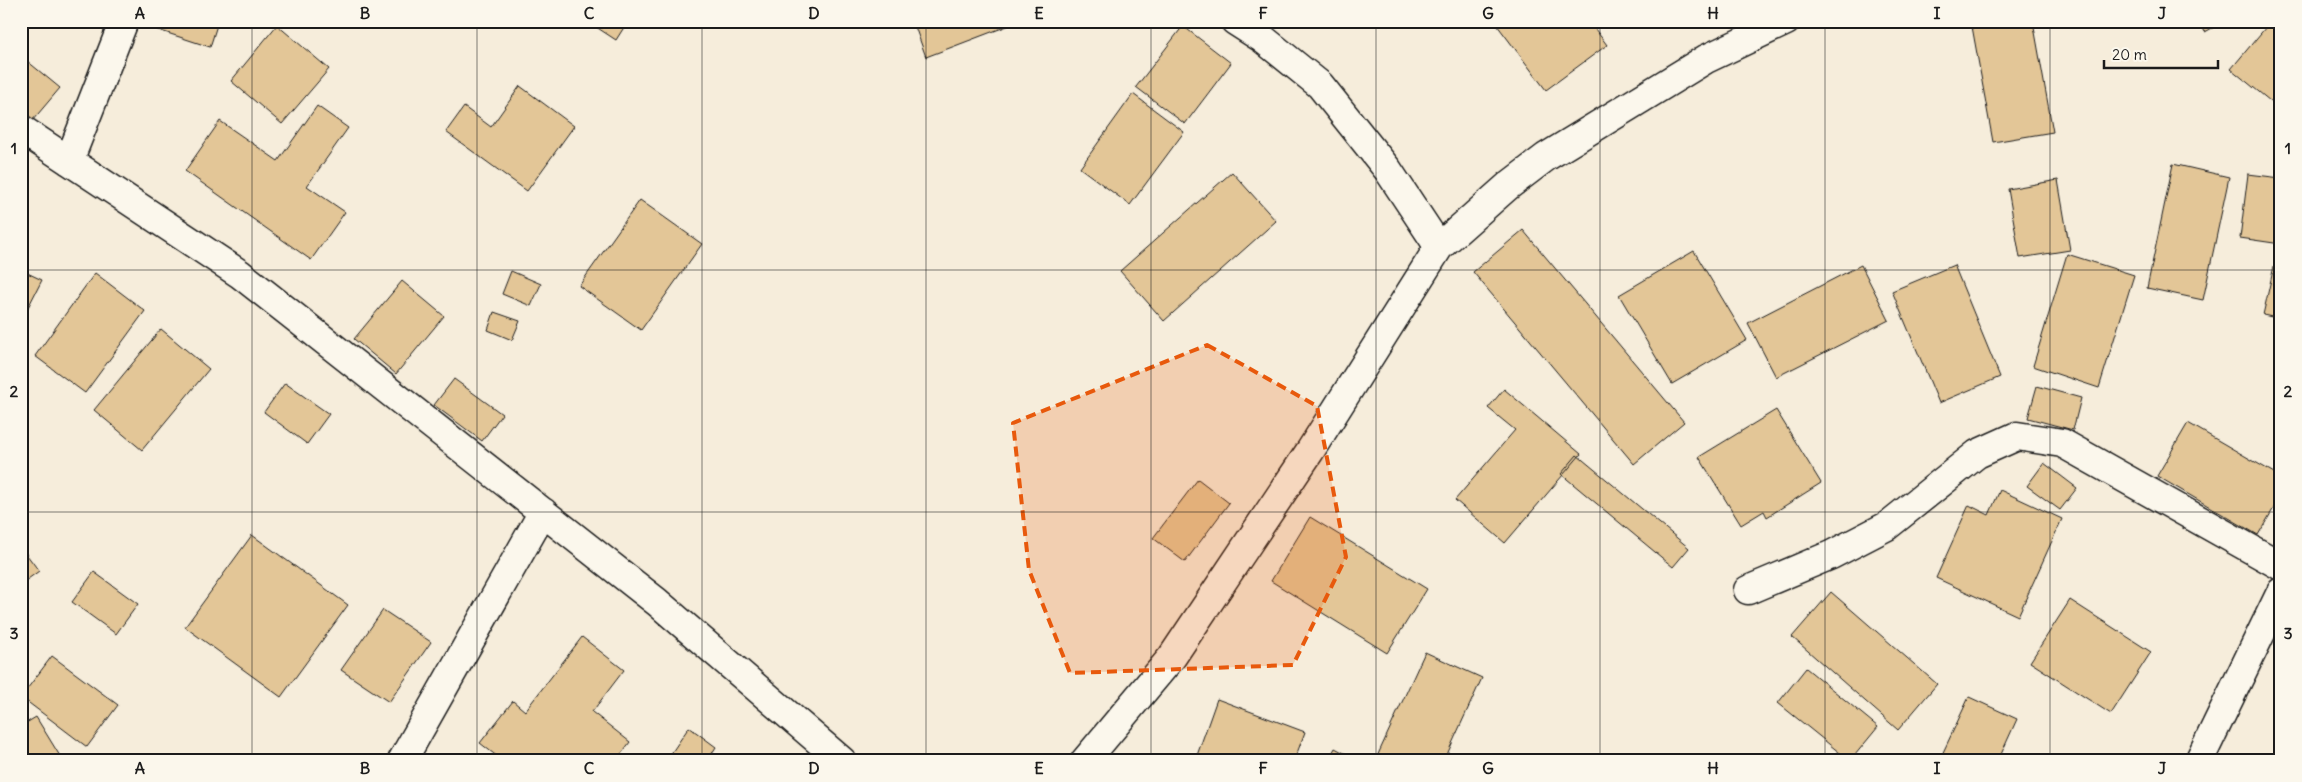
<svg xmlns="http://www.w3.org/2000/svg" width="2302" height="782" viewBox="0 0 2302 782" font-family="Delius,sans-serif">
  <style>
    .building { fill: #e3c697; stroke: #1c1c1c }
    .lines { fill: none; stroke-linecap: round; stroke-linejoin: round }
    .minor-casing { stroke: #1c1c1c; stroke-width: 31 }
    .minor { stroke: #fbf7ec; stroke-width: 28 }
    .marked { fill: #e8590c; fill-opacity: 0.2; stroke: #e8590c; stroke-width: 4; stroke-dasharray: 10 6; stroke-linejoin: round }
    .grid { fill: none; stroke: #1c1c1c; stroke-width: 1; stroke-opacity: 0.55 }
    .neatline { fill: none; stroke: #1c1c1c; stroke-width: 2 }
    .grid-label { font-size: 16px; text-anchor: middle; font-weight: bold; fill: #1c1c1c }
  </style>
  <rect width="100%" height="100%" fill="#f6eddb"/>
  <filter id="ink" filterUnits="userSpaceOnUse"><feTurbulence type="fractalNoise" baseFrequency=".02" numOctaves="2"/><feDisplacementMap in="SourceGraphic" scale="10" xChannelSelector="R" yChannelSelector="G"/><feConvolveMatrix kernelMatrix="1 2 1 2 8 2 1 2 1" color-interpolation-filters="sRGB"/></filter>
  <g filter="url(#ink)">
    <path class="building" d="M151,21h54l12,4 -7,22 -61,-20z
      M587,21h41l-12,19z
      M913,21h96l1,4 -84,32z
      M1494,21h95l18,24 -61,45z
      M1971,21h62l20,111 -60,10z
      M2199,21h26l-20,11z
      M2271,21l10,1v88l-50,-41z
      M277,25l52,44 -47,55 -51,-43z
      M1183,26l48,37 -46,61 -49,-37z
      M21,56l39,32 -28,33 -11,-9z
      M520,86l54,40 -47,65 -81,-59 18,-25 27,20z
      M1133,94l51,38 -54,73 -50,-37z
      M317,106l31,22 -41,58 38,26 -34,48 -126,-89 35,-50 58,40z
      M2173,164l56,13 -26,123 -56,-12z
      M1232,172l44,49 -112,100 -44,-50z
      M2248,174l33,4v66l-41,-6z
      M2058,180l12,70 -50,8 -12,-69z
      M640,200l62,44 -61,86 -62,-44z
      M1523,230l161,192 -50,42 -161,-192z
      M1694,251l53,89 -75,44 -53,-89z
      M2067,254l67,21 -35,113 -66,-22z
      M1861,265l28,55 -113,57 -28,-54z
      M1954,265l46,112 -61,26 -47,-112z
      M2274,266l7,1v52l-18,-4z
      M21,270l21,10 -21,41z
      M511,271l30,13 -10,22 -29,-12z
      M95,273l50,38 -60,82 -50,-37z
      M402,281l42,35 -48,58 -42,-35z
      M494,312l26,9 -8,19 -24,-10z
      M161,329l48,40 -67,81 -48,-40z
      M454,379l48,35 -20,27 -48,-36z
      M285,383l44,31 -22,30 -43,-32z
      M2037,386l44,12 -8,32 -45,-12z
      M1504,389l77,65 -76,89 -50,-43 60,-70 -27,-22z
      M1776,410l45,73 -54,34 -3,-6 -23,14 -42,-68z
      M2188,423l93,54v19l-23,39 -101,-59z
      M1577,455l112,93 -16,19 -112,-93z
      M2044,463l33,25 -17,22 -33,-24z
      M1198,479l31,24 -44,59 -32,-24z
      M2000,490l62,29 -44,97 -82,-38 33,-73 20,10z
      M1310,517l117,72 -40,64 -116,-72z
      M252,535l96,70 -67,92 -96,-70z
      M21,547l18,24 -18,13z
      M94,572l44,32 -22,30 -44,-32z
      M1831,592l106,92 -39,46 -106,-93z
      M2070,600l81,52 -40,62 -81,-52z
      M383,610l48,32 -42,60 -48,-32z
      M582,637l42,33 -32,42 38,30 -14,19h-113l-23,-18 33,-42 12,10z
      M1425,652l57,26 -38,83h-69z
      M52,656l66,49 -31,42 -66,-50z
      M1806,668l72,59 -28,34 -72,-58z
      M1969,697l48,22 -19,42h-59z
      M1217,699l88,33 -11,29h-99z
      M36,717l27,44h-42v-35z
      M689,727l27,20 -9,14h-41z
      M1335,748l24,13h-31z"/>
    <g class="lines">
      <defs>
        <path id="minor" d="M1235,21l28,18 57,46 68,85 51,77
          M21,129l219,145 417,328 185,159
          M69,161l55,-140
          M1748,590l83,-35 56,-29 90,-72 40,-18 45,7 219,123
          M402,761l141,-249
          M1085,761l87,-104 138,-206 129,-204 69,-61 38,-29 160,-98 80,-38
          M2199,761l82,-169"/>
      </defs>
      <use href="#minor" class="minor-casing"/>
      <use href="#minor" class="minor"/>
    </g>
  </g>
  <path class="marked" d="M1207,345l110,61 29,151 -53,108 -223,8 -41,-103 -16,-147z"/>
  <path class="grid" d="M252,21v740M477,21v740M702,21v740M926,21v740M1151,21v740M1376,21v740M1600,21v740M1825,21v740M2050,21v740M21,270h2260M21,512h2260"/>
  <rect width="2302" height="782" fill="none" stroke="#fbf7ec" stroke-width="55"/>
  <path d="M2104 60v8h114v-8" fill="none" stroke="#1c1c1c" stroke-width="2.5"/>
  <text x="2112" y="60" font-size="15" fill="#1c1c1c" stroke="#fbf7ec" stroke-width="4" paint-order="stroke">20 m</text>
  <rect x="28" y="28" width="2246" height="726" class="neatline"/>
  <g class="grid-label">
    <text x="140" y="19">A</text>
    <text x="365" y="19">B</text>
    <text x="589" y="19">C</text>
    <text x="814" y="19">D</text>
    <text x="1039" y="19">E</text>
    <text x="1263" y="19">F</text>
    <text x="1488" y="19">G</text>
    <text x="1713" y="19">H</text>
    <text x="1937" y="19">I</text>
    <text x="2162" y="19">J</text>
    <text x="14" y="154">1</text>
    <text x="2288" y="154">1</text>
    <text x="14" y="397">2</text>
    <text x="2288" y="397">2</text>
    <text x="14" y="639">3</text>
    <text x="2288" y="639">3</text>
    <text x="140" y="774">A</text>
    <text x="365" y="774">B</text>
    <text x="589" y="774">C</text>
    <text x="814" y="774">D</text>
    <text x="1039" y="774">E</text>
    <text x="1263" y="774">F</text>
    <text x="1488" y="774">G</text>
    <text x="1713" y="774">H</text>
    <text x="1937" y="774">I</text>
    <text x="2162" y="774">J</text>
  </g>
</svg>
